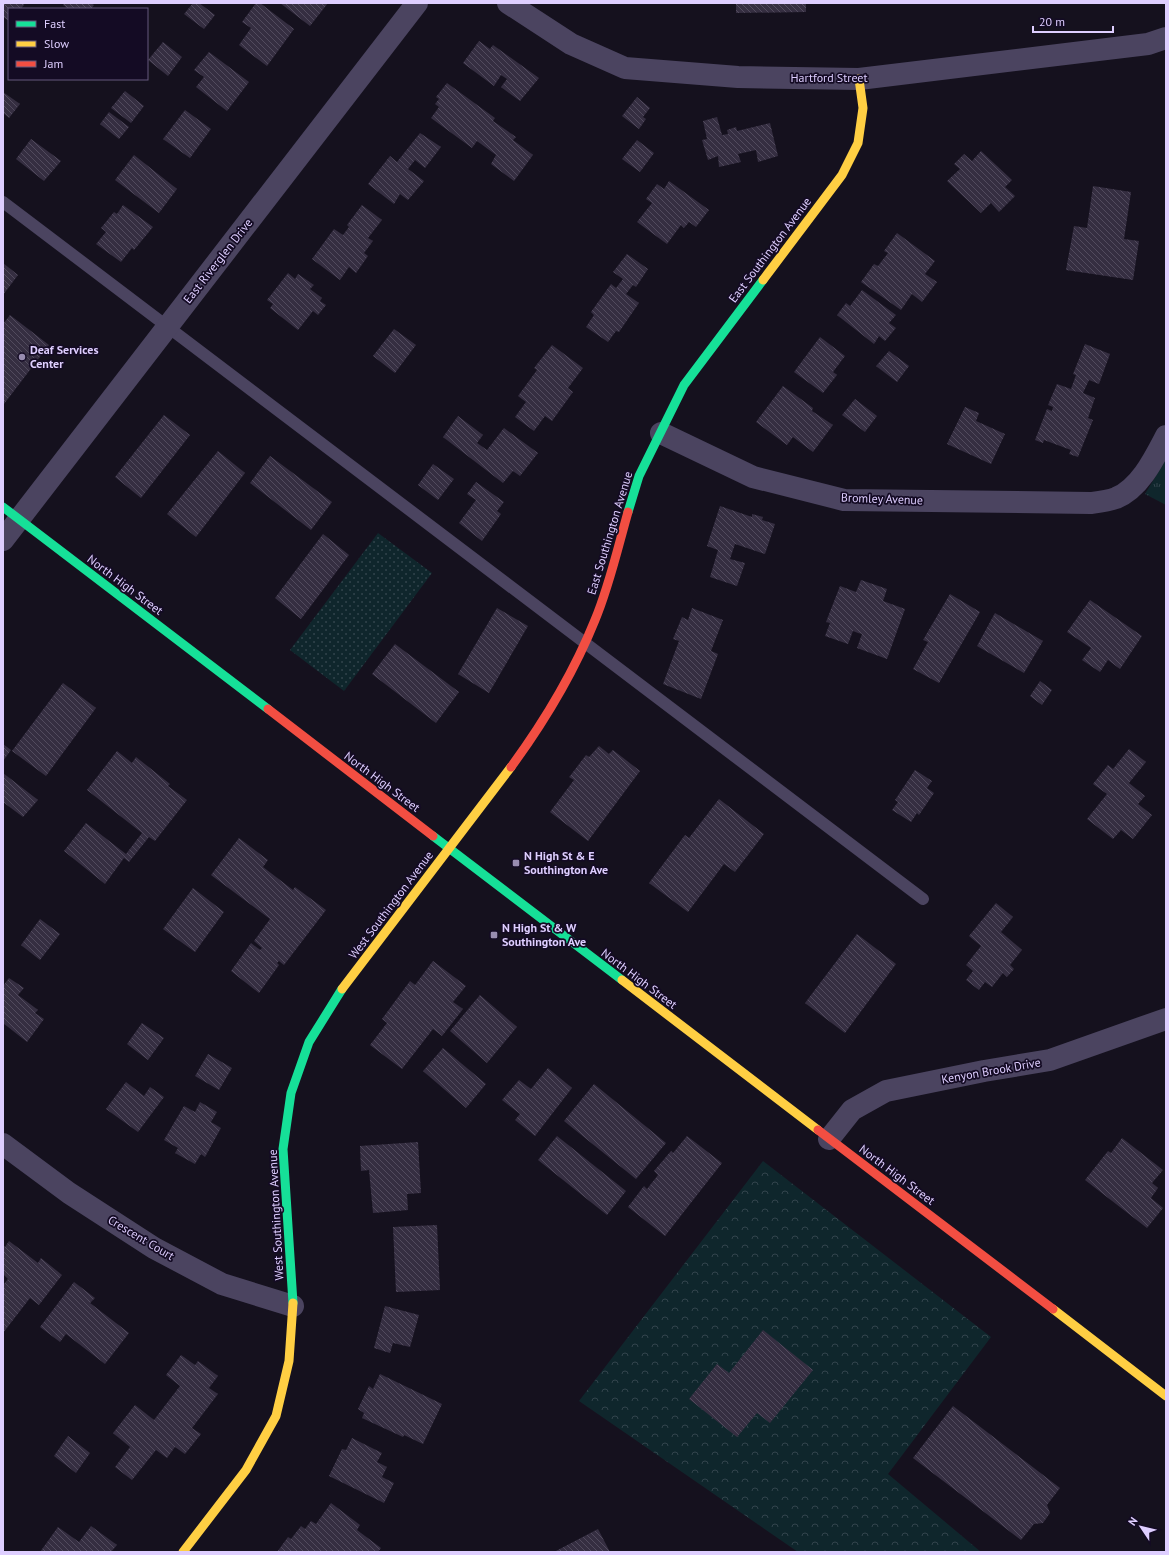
<svg xmlns="http://www.w3.org/2000/svg" width="1169" height="1555" viewBox="0 0 1169 1555" font-family="'PT Sans',sans-serif">
  <style>
    .grass { fill: url(#grass-dots) }
    .forest { fill: url(#forest-crowns) }
    .park { fill: url(#park-tufts) }
    .building { fill: url(#building-back-hatch) }
    .lines { fill: none; stroke-linecap: round; stroke-linejoin: round }
    .lane { stroke: #4b4460; stroke-width: 12 }
    .street { stroke: #4b4460; stroke-width: 22 }
    .fast { stroke: #16e098; stroke-width: 9 }
    .slow { stroke: #ffcf43; stroke-width: 9 }
    .jam { stroke: #f24e42; stroke-width: 9 }
    .poi-dot { fill: #988cb0; stroke: #140b24; stroke-width: 1.5 }
    .labels { text-anchor: middle; stroke-width: 3.5; stroke-linejoin: round; paint-order: stroke }
    .street-label { font-size: 12px; fill: #deceff; stroke: #140b24 }
    .poi-label { font-size: 12px; font-weight: bold; fill: #deceff; stroke: #140b24; text-anchor: start }
  </style>
  <defs>
    <pattern id="grass-dots" width="8" height="8" patternUnits="userSpaceOnUse"><rect width="8" height="8" fill="#0f262c"/><path d="M2 2h.1M6 6h.1" fill="none" stroke="#32444c" stroke-width="1.8" stroke-linecap="round"/></pattern>
    <pattern id="forest-crowns" width="20" height="18" patternUnits="userSpaceOnUse"><rect width="20" height="18" fill="#0f262c"/><path d="M2 6a3 3 0 1 1 6 0M12 15a3 3 0 1 1 6 0" fill="none" stroke="#32444c"/></pattern>
    <pattern id="park-tufts" width="24" height="20" patternUnits="userSpaceOnUse"><rect width="24" height="20" fill="#0f262c"/><path d="M3 7l-1-3M5 7V3M7 7l1-3M15 17l-1-3M17 17v-4M19 17l1-3" fill="none" stroke="#32444c"/></pattern>
    <pattern id="building-back-hatch" width="6" height="6" patternUnits="userSpaceOnUse"><rect width="6" height="6" fill="#352e41"/><path d="M-1 5l2 2M0 0l6 6M5-1l2 2" fill="none" stroke="#524b5e"/></pattern>
  </defs>
  <rect width="100%" height="100%" fill="#15111e"/>
  <path class="grass" d="M378,533l54,40 -88,118 -54,-41z"/>
  <path class="forest" d="M763,1161l228,176 -103,137 93,78h-183l-219,-151z"/>
  <path class="park" d="M1166,459v46l-21,-11z"/>
  <path class="building" d="M3,3h22l-4,6h-12v12l-6,-4z
    M64,3h27l3,2 -3,4h-22l-6,-4z
    M193,3h6l16,12 -11,14 -20,-15z
    M256,3h4l34,26 -27,37 -28,-21 12,-17 -9,-6z
    M280,3h48l-18,23z
    M736,3h70v9l-70,1z
    M479,41l11,8 3,-4 46,33 -19,23 -19,-14 6,-8 -6,-4 -7,11 -31,-23z
    M163,42l19,15 -14,19 -20,-16z
    M209,52l40,30 -22,29 -31,-24 8,-10 -10,-7z
    M447,83l48,35 -2,3 23,16 -3,3 20,15 -19,26 -23,-17 5,-9 -19,-14 -5,7 -41,-30 8,-11 -4,-3 4,-5 -3,-2z
    M125,91l19,15 -13,17 -20,-15z
    M3,92l17,12 -11,14 -6,-5z
    M637,97l13,11 -7,9 3,2 -7,10 -17,-13z
    M185,110l26,19 -21,29 -27,-19z
    M109,112l20,15 -10,12 -19,-15z
    M717,117l5,18 6,-1 -1,-4 9,-3 1,4 33,-8 8,33 -20,6 -2,-12 -18,4 3,8 -22,5 -1,-11 -10,4 -6,-20 5,-1 -4,-18z
    M420,133l21,14 -16,21 -10,-8 -7,9 16,12 -16,19 -8,-6 -6,10 -26,-20 22,-28 7,6z
    M31,139l30,22 -17,20 -28,-22z
    M637,140l17,13 -14,19 -18,-13z
    M981,151l31,29 -7,7 10,9 -16,16 -8,-9 -10,10 -34,-32 13,-12 -6,-5 10,-10 8,7z
    M134,155l43,34 -18,24 -44,-33z
    M669,181l40,29 -13,17 -7,-5 -5,6 -3,-3 -14,19 -30,-22 15,-19 -6,-4 11,-15 7,5z
    M1093,186l38,6 -7,47 15,2 -6,39 -67,-10 8,-44 13,2z
    M123,205l30,22 -19,23 -2,-2 -11,14 -25,-18 10,-12 -5,-4 13,-16 3,2z
    M362,205l20,15 -14,18 5,3 -9,12 4,3 -12,17 -7,-6 -9,13 -28,-21 22,-30 9,6 6,-8 -2,-2z
    M897,233l38,28 -10,13 12,8 -15,20 -10,-8 -11,16 -40,-28 13,-18 4,2 10,-13 -4,-2z
    M627,254l21,15 -12,18 -3,-2 -7,9 13,9 -20,29 -3,-1 -8,11 -22,-15 8,-12 -3,-3 20,-28 5,4 7,-9 -10,-7z
    M3,263l15,12 -15,20z
    M288,273l7,6 3,-5 16,11 -4,4 12,9 -2,3 6,4 -8,10 -5,-4 -15,19 -28,-22 3,-4 -6,-4z
    M862,290l34,25 -7,8 7,5 -11,13 -6,-5 -5,8 -37,-29 9,-12 4,3z
    M10,315l39,30 -45,59 -1,-1v-79z
    M394,329l22,16 -21,28 -22,-17z
    M820,337l25,19 -12,16 4,3 -14,18 -29,-21z
    M1085,344l25,10 -11,30 -10,-4 -6,13 12,5 -7,20 5,2 -15,37 -9,-3 2,-4 -27,-10 -1,3 -8,-3 12,-31 5,2 1,-4 -5,-2 9,-21 14,5 5,-14 -3,-1z
    M552,345l31,23 -15,20 5,4 -21,29 -7,-5 -11,15 -19,-14 11,-15 -8,-6 19,-26 -3,-2z
    M889,351l20,15 -12,16 -21,-16z
    M783,386l30,22 -1,3 21,14 -20,27 -20,-15 -6,8 -31,-23z
    M855,399l22,17 -12,16 -23,-17z
    M965,407l14,6 -3,8 29,13 -14,30 -44,-20z
    M164,415l26,20 -49,63 -26,-21z
    M458,416l25,19 -6,8 10,7 17,-22 34,25 -18,23 -7,-5 -10,12 -60,-46z
    M218,451l27,22 -49,64 -29,-23z
    M270,456l62,46 -21,28 -61,-47z
    M433,464l21,15 -16,21 -20,-15z
    M476,482l28,20 -7,9 4,3 -19,27 -23,-18 17,-23 -9,-6z
    M720,506l32,11v-3l11,3 -1,3 13,4 -10,30 -30,-10 -5,15 15,4 -8,23 -27,-9 8,-27 -11,-4z
    M323,534l26,21 -48,64 -26,-21z
    M861,580l26,9 -4,12 22,8 -18,50 -30,-11 5,-14 -4,-1 -5,-2 -5,13 -23,-8 5,-13 -4,-1 14,-36 16,6z
    M950,594l30,18 -41,71 -26,-14 15,-27 -5,-2z
    M1090,600l52,36 -22,33 -12,-9 -8,12 -18,-12 9,-12 -24,-16z
    M497,608l31,18 -39,67 -31,-19z
    M692,608l31,12 -12,31 7,3 -17,45 -38,-15 16,-43 -6,-2 9,-22 6,3z
    M995,613l48,28 -19,32 -47,-27z
    M395,644l64,48 -23,31 -64,-49z
    M1040,681l12,9 -10,15 -12,-9z
    M63,683l33,25 -50,68 -34,-25z
    M3,744l8,6 -8,11z
    M599,746l10,8 4,-4 27,21 -52,70 -38,-29 24,-32 -5,-3 1,-1 16,-21 3,2z
    M1129,749l17,13 -17,21 16,13 -7,8 14,11 -19,24 -12,-9 -8,9 -26,-20 20,-25 -14,-10 15,-19 5,4z
    M117,751l15,12 4,-6 34,27 -2,2 19,14 -32,41 -6,-4 -20,25 -5,-4 -19,26 -41,-33 22,-28 40,31 16,-21 -55,-43z
    M915,770l17,11 -5,7 7,5 -15,22 -2,-2 -6,9 -19,-12 6,-8 -3,-2z
    M3,773l35,27 -15,17 -20,-15z
    M719,799l45,35 -29,38 -11,-8 -36,48 -39,-29 36,-48 4,3z
    M239,838l29,22 -5,7 30,23 2,-3 31,23 -42,55 -5,-4 -2,2 2,2 -20,28 -28,-22 20,-28 9,7 2,-2 -8,-7 16,-22 -59,-44z
    M193,888l31,24 -29,40 -32,-23z
    M996,903l17,14 -12,15 21,18 -12,15 4,4 -7,8 -4,-4 -11,14 -7,-5 -6,8 -13,-10 7,-9 -7,-6 15,-19 -12,-10z
    M40,919l20,15 -20,26 -19,-15z
    M857,934l39,30 -51,69 -40,-30z
    M433,961l33,25 -13,16 10,7 -21,27 -9,-7 -31,40 -32,-24 17,-22 -5,-4 28,-38 5,4z
    M9,978l15,10 -6,7 20,15 -3,3 9,6 -17,23 -24,-19v-37z
    M480,995l37,32 -30,36 -37,-32z
    M142,1023l22,15 -16,22 -21,-16z
    M443,1048l43,36 -20,24 -43,-37z
    M208,1054l24,14 -13,22 -24,-14z
    M548,1068l24,20 -37,48 -20,-16 5,-6 -18,-14 17,-20 12,9z
    M126,1082l18,14 6,-9 14,10 -26,35 -32,-23z
    M594,1084l72,59 -30,36 -72,-58z
    M200,1102l17,10 -6,10 10,6 -16,29 -4,-3 -6,10 -20,-11 3,-5 -14,-8 20,-34 11,6z
    M557,1136l69,55 -19,24 -69,-55z
    M687,1136l35,27 -57,73 -37,-29 16,-21 3,3 11,-14 -4,-4 17,-20 2,2z
    M1122,1138l41,32 -11,13 6,5 -7,10 12,10 -16,20 -62,-48 23,-29 3,2z
    M418,1142l3,51 -14,1 1,16 -35,3 -4,-43 -8,1 -1,-25z
    M437,1225l3,65 -44,2 -3,-65z
    M9,1241l29,22 3,-5 21,17 -23,30 -9,-7 -27,35v-48l5,-6 -5,-5v-29l2,2z
    M74,1282l21,16 -5,5 39,30 -24,31 -39,-30 -6,8 -20,-15z
    M385,1306l34,9 -9,32 -17,-4 -3,10 -16,-5z
    M763,1330l50,40 -43,53 -13,-10 -20,24 -48,-38 28,-35 12,9z
    M181,1355l14,10 3,-4 20,15 -9,12 9,6 -26,34 9,6 -16,20 -10,-7 -8,11 -11,-8 -24,30 -17,-13 15,-20 -17,-14 22,-28 19,15 26,-34 -14,-11z
    M380,1374l62,30 -19,40 -19,-9 -1,2 -41,-19 2,-5 -6,-4 11,-23 4,3z
    M953,1406l107,82 -13,17 3,8 -7,10 -9,1 -13,16 -108,-82z
    M68,1436l22,17 -14,20 -22,-17z
    M352,1438l30,15 -5,9 10,5 -5,10 12,6 -10,20 -55,-27 13,-27 4,1z
    M331,1503l29,22 -3,5 24,18 -3,4h-101l11,-15 3,2 10,-13 4,3 6,-8 5,3z
    M91,1526l26,19 -6,7h-71l18,-25 21,15z
    M598,1529l12,23h-56z"/>
  <g class="lines">
    <path class="lane" d="M3,202l920,697"/>
    <path class="street" d="M508,3l63,41 54,24 113,9 121,2 289,-35 18,-6
      M661,433l92,44 91,23 247,3c8,-1 17,-2 25,-5 24,-10 38,-39 50,-62
      M3,540l414,-537
      M829,1139l23,-29 34,-19 98,-20 66,-11 116,-41
      M3,1144l66,49 85,55 68,36 71,22"/>
    <path class="fast" d="M3,507l265,202
      M628,512l11,-36 45,-91 79,-105
      M433,836l189,144
      M293,1303l-10,-154 8,-56 18,-51 33,-53"/>
    <path class="slow" d="M763,280l79,-105 16,-32 5,-35 -4,-29
      M622,980l196,150
      M342,989l169,-222
      M1053,1309l113,87
      M183,1552l63,-82 30,-54 13,-55 4,-58"/>
    <path class="jam" d="M268,709l165,127
      M511,767c33,-45 63,-95 84,-147 14,-33 23,-73 33,-108
      M818,1130l235,179"/>
  </g>
  <g class="poi-dot">
    <circle cx="22" cy="357" r="4"/>
    <rect x="512" y="859" width="8" height="8" rx="2"/>
    <rect x="490" y="931" width="8" height="8" rx="2"/>
  </g>
  <g class="labels">
    <g class="street-label">
      <text x="829" y="82">Hartford Street</text>
      <text transform="translate(770 250) rotate(-53)" y="4">East Southington Avenue</text>
      <text transform="translate(218 261) rotate(-52)" y="4">East Riverglen Drive</text>
      <text transform="translate(882 499) rotate(2)" y="4">Bromley Avenue</text>
      <text transform="translate(610 533) rotate(-73)" y="4">East Southington Avenue</text>
      <text transform="translate(125 585) rotate(37)" y="4">North High Street</text>
      <text transform="translate(382 782) rotate(37)" y="4">North High Street</text>
      <text transform="translate(391 905) rotate(-53)" y="4">West Southington Avenue</text>
      <text transform="translate(639 979) rotate(37)" y="4">North High Street</text>
      <text transform="translate(991 1071) rotate(-10)" y="4">Kenyon Brook Drive</text>
      <text transform="translate(897 1175) rotate(37)" y="4">North High Street</text>
      <text transform="translate(276 1215) rotate(-93)" y="4">West Southington Avenue</text>
      <text transform="translate(141 1238) rotate(31)" y="4">Crescent Court</text>
    </g>
    <g class="poi-label">
      <text x="30" y="354">Deaf Services<tspan x="30" dy="14">Center</tspan></text>
      <text x="524" y="860">N High St &amp; E<tspan x="524" dy="14">Southington Ave</tspan></text>
      <text x="502" y="932">N High St &amp; W<tspan x="502" dy="14">Southington Ave</tspan></text>
    </g>
  </g>
  <rect width="1169" height="1555" fill="none" stroke="#deceff" stroke-width="8"/>
  <rect x="8" y="8" width="140" height="72" fill="#140b24" stroke="#65597c"/>
  <rect x="16" y="21" width="20" height="6" fill="#16e098" stroke="#65597c"/>
  <text x="44" y="28" font-size="12" fill="#deceff">Fast</text>
  <rect x="16" y="41" width="20" height="6" fill="#ffcf43" stroke="#65597c"/>
  <text x="44" y="48" font-size="12" fill="#deceff">Slow</text>
  <rect x="16" y="61" width="20" height="6" fill="#f24e42" stroke="#65597c"/>
  <text x="44" y="68" font-size="12" fill="#deceff">Jam</text>
  <g transform="translate(1141 1527) rotate(305)" stroke="#140b24" stroke-width="3" paint-order="stroke">
  <path d="M0-3L7 15L0 10L-7 15Z" fill="#deceff"/>
  <text y="-6" font-size="11" font-weight="bold" text-anchor="middle" fill="#deceff">N</text>
  </g>
  <path d="M1033 26v6h80v-6" fill="none" stroke="#deceff" stroke-width="2"/>
  <text x="1039" y="26" font-size="12" fill="#deceff" stroke="#140b24" stroke-width="3" paint-order="stroke">20 m</text>
</svg>
